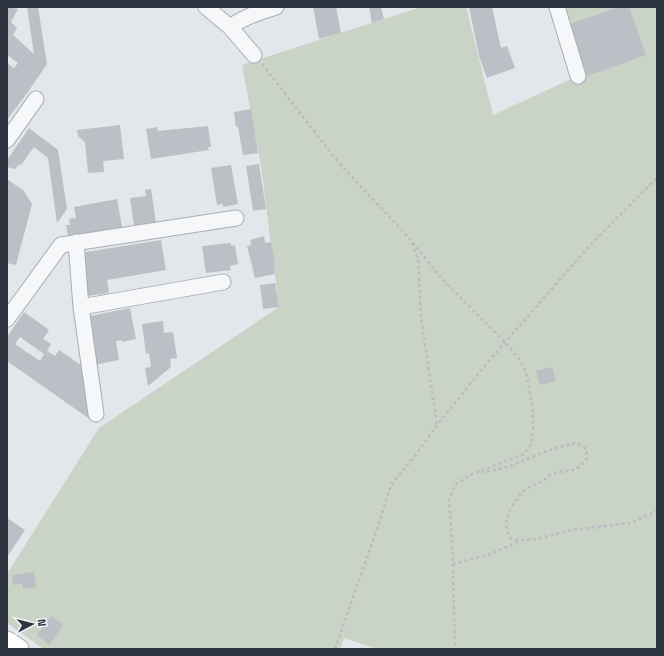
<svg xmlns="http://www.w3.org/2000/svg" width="664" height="656" viewBox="0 0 664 656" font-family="'Space Grotesk',sans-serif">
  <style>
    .green { fill: #c9d3c6 }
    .building { fill: #bbc0c6; fill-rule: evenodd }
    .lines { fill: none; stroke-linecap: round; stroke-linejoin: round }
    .minor-casing { stroke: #a9adb4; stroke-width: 17 }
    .major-casing { stroke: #a4abb4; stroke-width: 21 }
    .path { stroke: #babcc2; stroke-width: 2.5; stroke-dasharray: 3 3; stroke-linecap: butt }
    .minor { stroke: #f6f7f9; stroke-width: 15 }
    .major { stroke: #fff; stroke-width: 19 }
  </style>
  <rect width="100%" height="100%" fill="#e3e6ea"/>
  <path class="green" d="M421,7h45l27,108 85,-39 -18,-69h97v642h-280l-33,-11 -4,11h-296l-37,-26v-49l92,-146 180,-121 -18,-141 -19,-101z"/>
  <path class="building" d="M7,7l11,2 -7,13 6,6 -4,7 21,19 -7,-47h11l9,57 -19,28 -21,28v-57l7,5 4,-5 -11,-8z
    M313,7h23l5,26 -22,6z
    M369,7h12l3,12 -12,4z
    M469,7h23l9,41 6,-2 8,22 -28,10 -8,-22z
    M619,7h10l17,48 -61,22 -18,-52z
    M251,109l7,44 -15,2 -5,-28h-2l-2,-15z
    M120,125l4,34 -21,2 1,11 -16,1 -3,-31 -7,-6 -1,-6z
    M208,126l3,21h-3l1,3 -58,9 -5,-30 11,-2 1,4z
    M29,128l29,22 9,59 -10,14 -9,-65 -14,-11 -13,18 -2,-1 -4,5 -8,-2v-7z
    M259,164l7,45 -13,2 -7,-45z
    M231,165l7,39 -15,3v-3l-6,1 -6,-37z
    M7,179l17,12 8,13 -16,61 -9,-2z
    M151,189l5,34 -22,3 -4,-28 16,-2 -1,-6z
    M117,199l5,28 -54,9 -2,-11h4l-1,-6 7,-1 -2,-11z
    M264,236l1,7 6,-1 4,20h-1l1,12 -20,4 -8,-32 4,-1 -1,-5z
    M161,240l5,30 -59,10 2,13 -22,3 -7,-43z
    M231,243v3l4,-1 3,19 -8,2 1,4 -25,3 -4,-27z
    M275,283l4,24 -16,2 -3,-24z
    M130,308l6,31 -14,3v-2l-6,1 3,19 -25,5 -9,-48z
    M24,312l25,18 -6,9 8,5 -4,7 8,5 4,-6 26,18 6,52 -84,-59v-24zM20,337l24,17 -4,7 -25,-17z
    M163,321l1,12 9,-1 4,26 -7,1 1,8 -23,19 -3,-18 6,-1 -2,-14 -3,1 -4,-30z
    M552,367l4,14 -16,4 -4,-14z
    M7,518l18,12 -18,27z
    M34,572l2,15 -13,2 -1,-5 -9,1 -1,-10z
    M51,616l12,9 -14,20 -12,-10z"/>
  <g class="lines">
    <defs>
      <path id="minor" d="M206,7l24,20 24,28
        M557,7l21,69
        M230,27c14,-10 29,-15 46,-20
        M7,140l29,-41
        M76,242l5,65 15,107
        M81,307l142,-25
        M7,319l54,-74 175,-27"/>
      <path id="major" d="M7,641l12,8"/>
    </defs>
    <use href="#minor" class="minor-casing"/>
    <use href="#major" class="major-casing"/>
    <path class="path" d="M262,64l77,99 72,77 30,38 64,64 14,17 7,13 7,38v21l-2,14 -7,9 -52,20 -16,10 -7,15 3,39 3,111
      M412,243l6,16 3,58 16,108
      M481,472c6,-1 13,-1 19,-3 27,-8 49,-22 77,-26l9,6 1,9c-13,19 -20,9 -37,17 -2,2 -4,4 -7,6 -7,3 -16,6 -21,12 -6,6 -16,21 -16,30 0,4 3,10 4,15l8,2 19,-1 35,-9 59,-7 26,-12
      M453,564l38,-10 29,-13
      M335,649l40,-114 16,-50 24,-29 22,-31 50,-62 105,-120 65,-65"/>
    <use href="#minor" class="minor"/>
    <use href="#major" class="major"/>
  </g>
  <rect width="664" height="656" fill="none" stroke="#2d3440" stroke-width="16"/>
  <g transform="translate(32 624) rotate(83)" stroke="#f3f5f7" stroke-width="3" paint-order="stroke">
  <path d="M0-3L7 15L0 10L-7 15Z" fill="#2d3440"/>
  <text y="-6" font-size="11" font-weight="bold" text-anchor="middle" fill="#2d3440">N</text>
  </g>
</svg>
